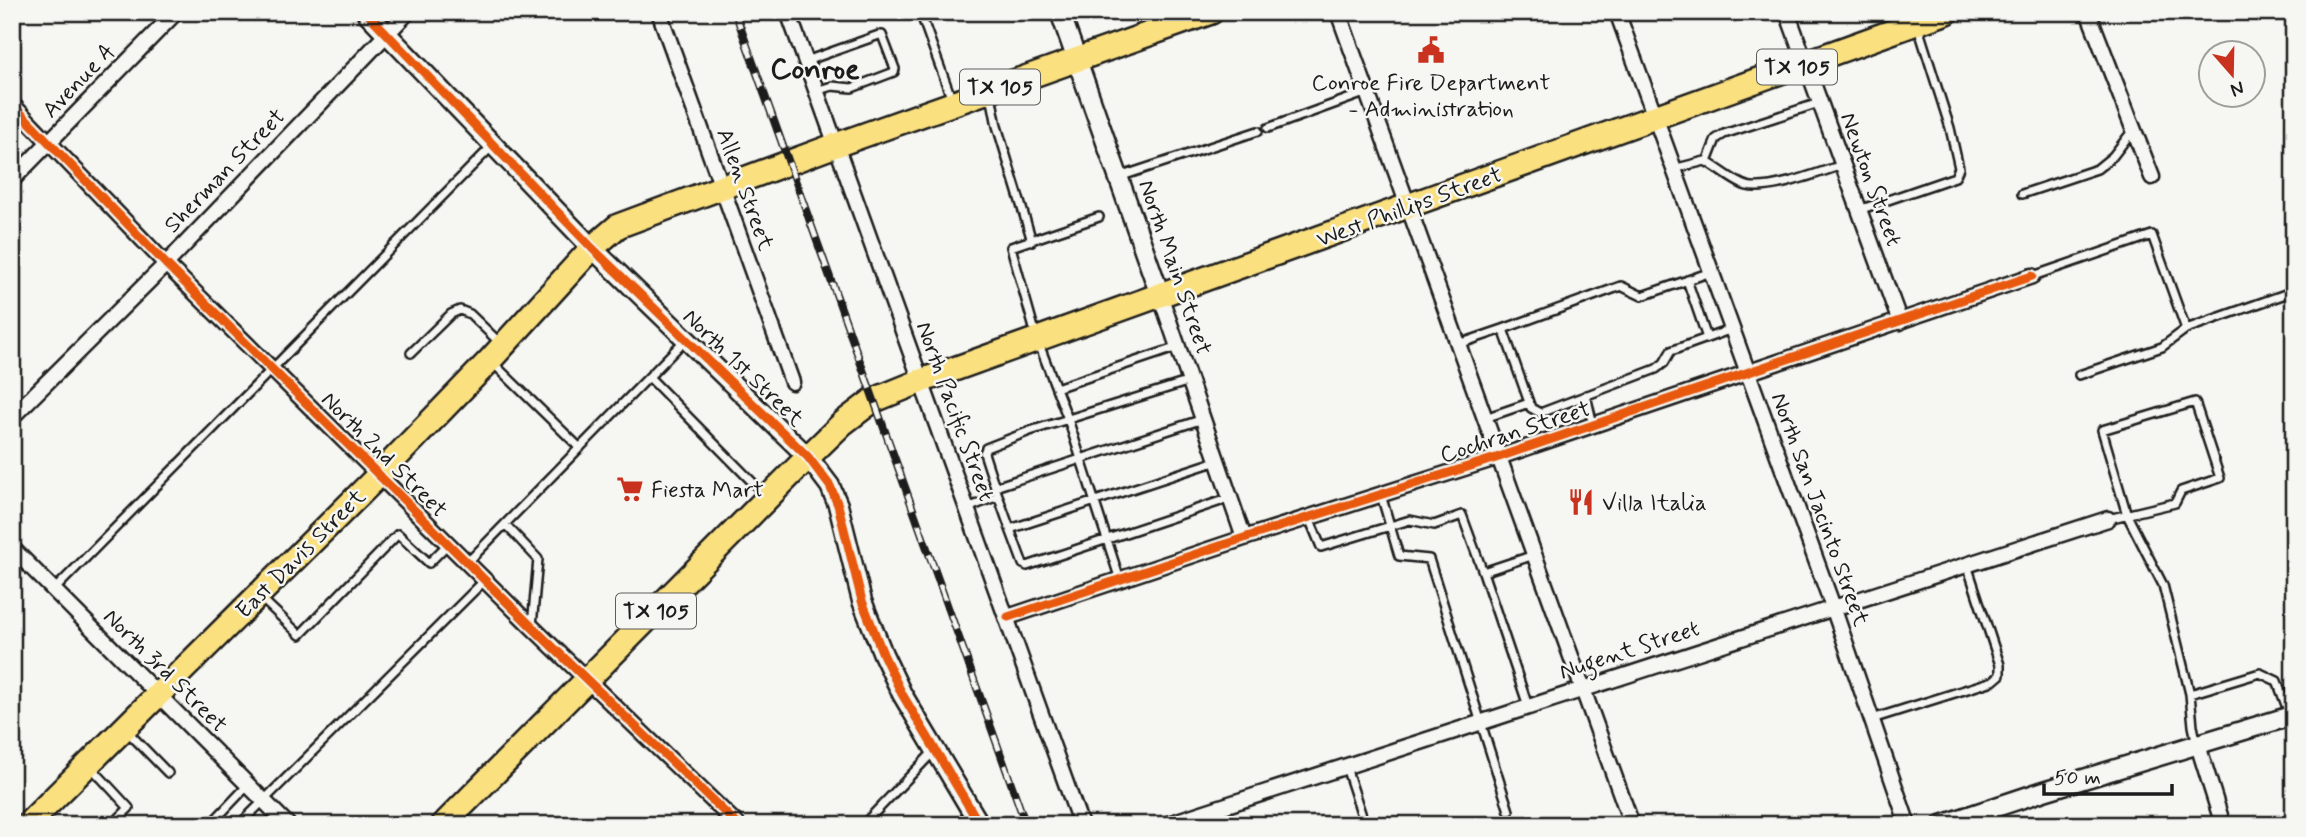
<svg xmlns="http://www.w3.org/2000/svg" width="2306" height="837" viewBox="0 0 2306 837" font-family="Mynerve,sans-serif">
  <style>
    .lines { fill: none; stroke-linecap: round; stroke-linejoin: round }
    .service-casing { stroke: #1c1c1c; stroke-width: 12 }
    .minor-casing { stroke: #1c1c1c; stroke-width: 19 }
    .tertiary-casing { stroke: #1c1c1c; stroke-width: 23 }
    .primary-casing { stroke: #1c1c1c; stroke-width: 28 }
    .service { stroke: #f6f6f2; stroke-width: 7 }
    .minor { stroke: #f6f6f2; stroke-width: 14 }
    .tertiary { stroke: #f6f6f2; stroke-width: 18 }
    .primary { stroke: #fbe080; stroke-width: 23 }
    .rail-casing { stroke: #1c1c1c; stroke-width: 8 }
    .rail { stroke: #f6f6f2; stroke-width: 5; stroke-dasharray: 16; stroke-linecap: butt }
    .cycleway-casing { stroke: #f6f6f2; stroke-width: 13 }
    .cycleway { stroke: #e8590c; stroke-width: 9 }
    .labels { text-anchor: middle; stroke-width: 5; stroke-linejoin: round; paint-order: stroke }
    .shield { fill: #f6f6f2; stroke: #5d5d5c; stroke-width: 2 }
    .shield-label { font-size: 21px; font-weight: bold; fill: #1c1c1c }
    .street-label { font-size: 23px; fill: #1c1c1c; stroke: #f6f6f2 }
    .poi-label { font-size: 23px; fill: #1c1c1c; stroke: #f6f6f2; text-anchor: start }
    .district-label { font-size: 30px; font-weight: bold; fill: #1c1c1c; stroke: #f6f6f2 }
  </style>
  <rect width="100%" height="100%" fill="#f6f6f2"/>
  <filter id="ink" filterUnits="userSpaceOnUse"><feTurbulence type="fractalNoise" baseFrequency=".0143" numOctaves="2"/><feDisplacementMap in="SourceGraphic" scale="14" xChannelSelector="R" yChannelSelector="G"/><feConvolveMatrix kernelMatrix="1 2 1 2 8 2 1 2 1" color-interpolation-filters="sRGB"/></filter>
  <g filter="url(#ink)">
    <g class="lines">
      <defs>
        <path id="service" d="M920,12l32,88
          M806,61l73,-26h3l13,34 -1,3 -42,16 -20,-2 -16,5
          M991,95l6,31 35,115
          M1268,128l99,-36
          M1707,162l9,-23 8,-5 95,-31
          M1673,169l32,-8c12,6 30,22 42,25 21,6 74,-14 95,-21
          M1119,177l139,-46
          M2022,194l75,-25 16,-13 20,-26
          M1859,210l96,-33 4,-9 -9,-40 -32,-101
          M1099,217l-88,30 26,92 31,80 52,161
          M1711,272l-69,24 -21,-10 -118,43 28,79 9,5 116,-44 8,-6 7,-12 61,-22
          M2033,276l119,-41 34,94 108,-38
          M1687,280l20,58
          M1459,344l44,-15
          M411,353l40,-39 9,-4 10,4 30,29
          M493,363l87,85
          M2079,375l83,-28 24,-18
          M649,377l116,118
          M1056,388l122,-41
          M1586,395l7,30
          M1485,418l44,-15
          M1217,461l-207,68 13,35 4,2 203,-68
          M995,487l-11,-34 2,-5 44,-17 160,-50
          M1381,495l18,61 30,3 80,252
          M968,508l30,-12
          M1309,518l12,29 89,-27 24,5 28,-10 21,57
          M2108,519l67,-16 6,-12 39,-13 -25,-76 -93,28 25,85 36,70 27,109 3,32 4,19
          M505,524l33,35 -6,67
          M1010,529l-15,-42 208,-68
          M467,563l219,-224
          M54,590l439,-445
          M261,598l39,37 98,-101 31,29 19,-19
          M2190,694l70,-21 17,8 13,35
          M1528,706l-45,-134 51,-17
          M1872,719l121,-38 7,-6v-10l-33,-100
          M127,731l41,42
          M91,767l38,41 -17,17
          M1346,767l19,58
          M210,825l38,-40
          M239,825l246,-245
          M863,825l72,-75"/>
        <path id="minor" d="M659,12l133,370
          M788,12l293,813
          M1338,12l294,813
          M1617,12l216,595 75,218
          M1787,12l113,310
          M2088,12l64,165
          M12,104l154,160 366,363 206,198
          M12,180l164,-168
          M1160,295l84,243
          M12,417l154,-153 242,-252
          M12,548l276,277
          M1008,617l236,-79 255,-81 533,-181
          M2198,745l25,80
          M1165,825l943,-306"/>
        <path id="tertiary" d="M366,12l226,236 216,209 22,29 8,19 24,96 21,53 19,40 78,131
          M1060,12l100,283
          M1942,825l102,-34 250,-76"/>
        <path id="primary" d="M27,825l352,-350 111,-115 102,-112 26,-22 218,-81 375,-133
          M443,825l365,-368 35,-34 29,-22 49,-20 1026,-369"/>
      </defs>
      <use href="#service" class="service-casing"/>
      <use href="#minor" class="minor-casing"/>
      <use href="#tertiary" class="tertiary-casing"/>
      <use href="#primary" class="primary-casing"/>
      <use href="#service" class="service"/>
      <use href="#minor" class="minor"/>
      <use href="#tertiary" class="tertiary"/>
      <use href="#primary" class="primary"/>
      <defs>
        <path id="rail" d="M735,12l291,813"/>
      </defs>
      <use href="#rail" class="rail-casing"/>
      <use href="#rail" class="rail"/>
      <defs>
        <path id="cycleway" d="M366,12l226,236 216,209 22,29 8,19 24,96 21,53 19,40 78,131
          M12,104l154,160 366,363 206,198
          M1008,617l236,-79 255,-81 533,-181"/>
      </defs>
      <use href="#cycleway" class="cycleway-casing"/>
      <use href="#cycleway" class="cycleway"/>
    </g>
  </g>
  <defs>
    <symbol id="civic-bare" viewBox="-9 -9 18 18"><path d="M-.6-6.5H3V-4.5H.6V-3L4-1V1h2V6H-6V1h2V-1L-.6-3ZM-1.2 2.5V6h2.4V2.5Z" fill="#c8321e" stroke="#f6f6f2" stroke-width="2.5" paint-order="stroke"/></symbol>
    <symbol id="supermarket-bare" viewBox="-9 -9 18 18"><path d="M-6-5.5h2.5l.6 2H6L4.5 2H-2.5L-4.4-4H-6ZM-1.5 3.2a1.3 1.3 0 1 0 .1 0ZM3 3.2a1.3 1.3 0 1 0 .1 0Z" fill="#c8321e" stroke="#f6f6f2" stroke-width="2.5" paint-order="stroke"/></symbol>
    <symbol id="restaurant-bare" viewBox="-9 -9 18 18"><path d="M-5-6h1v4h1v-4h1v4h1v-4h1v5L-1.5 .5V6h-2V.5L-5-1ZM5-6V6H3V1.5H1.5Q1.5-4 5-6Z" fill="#c8321e" stroke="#f6f6f2" stroke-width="2.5" paint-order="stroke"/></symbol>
  </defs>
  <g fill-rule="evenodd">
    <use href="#civic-bare" x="1412" y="31" width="38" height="38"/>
    <use href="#supermarket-bare" x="611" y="470" width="38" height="38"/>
    <use href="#restaurant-bare" x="1562" y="483" width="38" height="38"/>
  </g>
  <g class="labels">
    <g class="shield">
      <rect x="1757" y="49.5" width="80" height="35" rx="5"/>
      <rect x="960" y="69.5" width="80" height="35" rx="5"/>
      <rect x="616" y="593.5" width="80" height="35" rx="5"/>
    </g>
    <g class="shield-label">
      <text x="1797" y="74">TX 105</text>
      <text x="1000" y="94">TX 105</text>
      <text x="656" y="618">TX 105</text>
    </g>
    <g class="street-label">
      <text transform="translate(78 80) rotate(-46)" y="8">Avenue A</text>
      <text transform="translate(224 170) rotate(-46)" y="8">Sherman Street</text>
      <text transform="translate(1872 179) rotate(70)" y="8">Newton Street</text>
      <text transform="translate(746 189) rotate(70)" y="8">Allen Street</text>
      <text transform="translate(1409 206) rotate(-20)" y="8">West Phillips Street</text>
      <text transform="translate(1176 267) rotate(71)" y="8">North Main Street</text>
      <text transform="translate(744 367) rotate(44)" y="8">North 1st Street</text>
      <text transform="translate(956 411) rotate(70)" y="8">North Pacific Street</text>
      <text transform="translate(1515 431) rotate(-18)" y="8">Cochran Street</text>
      <text transform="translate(385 454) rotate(45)" y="8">North 2nd Street</text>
      <text transform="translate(1821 509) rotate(70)" y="8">North San Jacinto Street</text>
      <text transform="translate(300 553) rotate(-45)" y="8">East Davis Street</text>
      <text transform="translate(1629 649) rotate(-18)" y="8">Nugent Street</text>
      <text transform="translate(166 670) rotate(45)" y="8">North 3rd Street</text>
    </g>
    <g class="poi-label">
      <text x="1431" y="90" text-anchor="middle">Conroe Fire Department<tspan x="1431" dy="26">- Administration</tspan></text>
      <text x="651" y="497">Fiesta Mart</text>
      <text x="1602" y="510">Villa Italia</text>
    </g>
    <g class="district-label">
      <text x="815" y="78">Conroe</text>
    </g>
  </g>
  <rect width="2306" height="837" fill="none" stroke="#f6f6f2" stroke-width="42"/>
  <rect x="21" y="21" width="2264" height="795" fill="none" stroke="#1c1c1c" stroke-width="2.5" filter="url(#ink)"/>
  <g transform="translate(2232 74) rotate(160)"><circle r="33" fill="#f6f6f2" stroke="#9f9f9c" stroke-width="2"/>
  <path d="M0-5L12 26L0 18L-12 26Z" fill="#c8321e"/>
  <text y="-10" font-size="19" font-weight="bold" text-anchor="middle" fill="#1c1c1c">N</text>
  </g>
  <path d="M2044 784v10h128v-10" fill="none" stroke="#1c1c1c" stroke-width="3.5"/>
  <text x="2054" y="784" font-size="21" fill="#1c1c1c" stroke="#f6f6f2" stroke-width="5" paint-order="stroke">50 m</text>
</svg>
